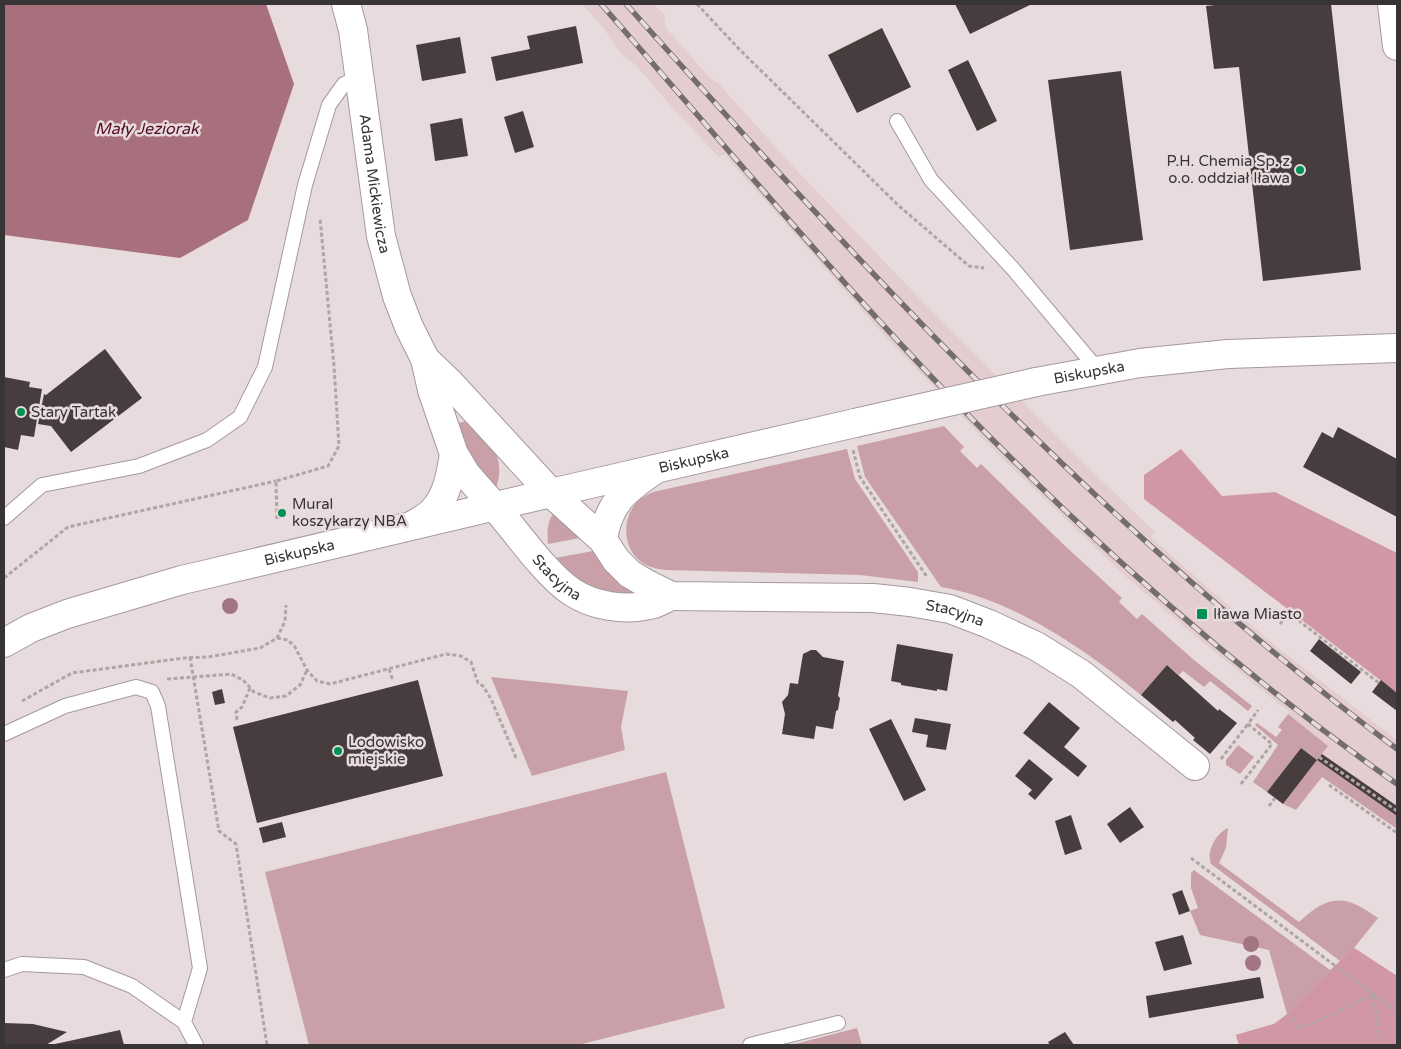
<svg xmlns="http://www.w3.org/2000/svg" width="1401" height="1049" viewBox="0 0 1401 1049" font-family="'Varela Round',sans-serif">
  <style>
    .built { fill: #e3cdd1 }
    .green { fill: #c9a0a8 }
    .forest { fill: #d297a4 }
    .water { fill: #a8707c }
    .building { fill: #473c3e }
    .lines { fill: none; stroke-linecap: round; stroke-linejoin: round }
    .service-casing { stroke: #a6999b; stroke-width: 16 }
    .minor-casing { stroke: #a6999b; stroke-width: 30 }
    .tertiary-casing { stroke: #a6999b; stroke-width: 30 }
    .path { stroke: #afa5a7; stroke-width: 3; stroke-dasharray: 4 2.5; stroke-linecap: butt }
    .service { stroke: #fff; stroke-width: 14 }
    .minor { stroke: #fff; stroke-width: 28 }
    .tertiary { stroke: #fff; stroke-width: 28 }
    .rail-casing { stroke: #746d6e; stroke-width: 5.5 }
    .rail { stroke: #e8dbdd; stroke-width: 4; stroke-dasharray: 11; stroke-linecap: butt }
    .tertiary-bridge-casing { stroke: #a6999b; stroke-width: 30; stroke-linecap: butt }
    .tertiary-bridge { stroke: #fff; stroke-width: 28 }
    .tree { fill: #a27582 }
    .poi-dot { fill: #009152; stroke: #e8dbdd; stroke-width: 2 }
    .labels { text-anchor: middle; stroke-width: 5; stroke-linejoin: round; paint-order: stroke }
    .poi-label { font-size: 15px; fill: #383334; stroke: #e8dbdd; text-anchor: start }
    .street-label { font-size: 15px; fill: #383334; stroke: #e8dbdd }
    .water-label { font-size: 16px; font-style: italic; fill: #550e27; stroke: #e8dbdd }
  </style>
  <rect width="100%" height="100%" fill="#e8dbdd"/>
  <path class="built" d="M582,4h72l10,10 2,14 45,51 8,5 70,78 133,139 179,179 54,52 -4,5 65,58 66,56 115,89v66l-75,-52 5,-8 -39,-32 1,-2 -95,-77 -70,-60 -118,-113 -122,-127 -160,-181 -5,3 -42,-44 -42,-49 -13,-9 -20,-29z"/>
  <path class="green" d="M470,420c19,23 37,36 26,68 -19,-7 -32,-45 -41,-64z
    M944,426l20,21 -4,4 17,17 4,-4 82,80 59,54 -3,4 18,17 5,-5 52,46 58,46 -4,5 -38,-30 -6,6 -21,-16 -4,4 -12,-10 -26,30c-55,-45 -128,-96 -200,-108l-76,-110 -8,-31z
    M847,449l8,30 63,93v10l-58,-7 -194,-5c-4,-1 -10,-1 -15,-3 -25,-8 -32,-41 -17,-61 5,-7 12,-11 19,-14z
    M554,513l26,25 -32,6c-1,-10 -1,-24 6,-31z
    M593,551l33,32 19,12h-27l-32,-8 -26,-21 -5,-8z
    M491,677l137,14 -7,36 4,23 -93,26z
    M1288,714l40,32 -11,14 80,56v13l-75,-52 -26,33 -13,-6 34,-44 -16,-12 -34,44 -14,-10 25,-37 -23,-20 2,-2 19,14 6,-7 -4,-3z
    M1238,745l16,12 -14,17 -14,-9v-5z
    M666,772l59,236 -147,37h-269l-44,-173z
    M1228,828l-2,20 -7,15 80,59c30,-28 46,-28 79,-4l-24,30 43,28v69h-158l-3,-10 38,-11 13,-10 -18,-64 -69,-15 -10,-24 8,-3 -7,-20v-15l3,-3 136,100 10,-9 -129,-97c-5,-12 5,-31 17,-36z
    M857,1028l5,17h-71z"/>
  <path class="forest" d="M1181,449l41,47 53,-4 122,61v140l-253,-194v-24z
    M1354,948l43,28v69h-158l-3,-10 38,-11 13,-9z"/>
  <path class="water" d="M4,4h262l28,80 -46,136 -68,38 -176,-23z"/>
  <path class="building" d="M955,4h77l-62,30z
    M1224,4h107l30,266 -98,11 -24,-214 -25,2 -8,-63z
    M576,26l7,37 -87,18 -5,-24 39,-8 -3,-13z
    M882,28l29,59 -54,26 -29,-58z
    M460,37l6,36 -44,8 -6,-36z
    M968,60l29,61 -20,10 -29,-61z
    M1121,71l22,169 -73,10 -22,-170z
    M523,111l11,36 -19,6 -11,-36z
    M462,118l6,38 -33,5 -5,-37z
    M105,349l37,49 -71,54 -20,-26 -13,-2 6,-30 2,1z
    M4,377l26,5 -1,5 13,2 -8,48 -13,-2 -3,15 -14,-3z
    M1338,427l59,32v58l-94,-50 19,-35 11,6z
    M1319,639l42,33 -10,12 -41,-33z
    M897,644l56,10 -6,37 -10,-2v2l-36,-6v-2l-10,-2z
    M811,650h5l7,7 21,4 -6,35 2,2 -2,12 -2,1 -3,18 -17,-3 -2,13 -32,-5 3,-20 -3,-12 6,-7 2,-12 8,1 5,-30z
    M1167,665l51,46 1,-2 18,14 -27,31 -17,-14 2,-2 -20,-18 -2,2 -32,-27z
    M418,680l25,96 -186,47 -24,-96z
    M1381,680l16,13v18l-25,-19z
    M222,689l3,14 -10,2 -3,-13z
    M1049,702l31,26 -16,19 23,19 -9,11 -55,-44z
    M915,718l36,6 -5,26 -20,-3 2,-12 -16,-3z
    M891,719l35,71 -22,11 -35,-72z
    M1301,748l16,12 5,-6 75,52v10l-80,-56 -34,44 -16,-12z
    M1029,759l24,20 -18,21 -7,-6 4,-4 -17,-14z
    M1130,807l14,20 -24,16 -13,-19z
    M1071,815l11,34 -17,6 -10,-34z
    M282,822l4,15 -23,6 -4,-15z
    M1182,890l8,21 -11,4 -7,-21z
    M1183,935l9,29 -28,7 -9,-29z
    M1260,977l4,21 -115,20 -3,-22z
    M4,1023l29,1 34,8 -21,13h-42z
    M120,1030l4,15h-69v-1z
    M1065,1032l9,13h-24l-2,-3z"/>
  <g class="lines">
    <defs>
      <path id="service" d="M897,121l34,59 83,90 84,100
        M4,518l38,-33 97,-19 68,-26 33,-23 25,-50 40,-182 24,-80 15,-21 15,-7
        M4,734l61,-28 71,-19 16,5 6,14 42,262 -16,54
        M4,970l18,-6 62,3 48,19 52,36 12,23
        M750,1045l88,-22"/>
      <g id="minor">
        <path d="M1392,4l5,42"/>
        <path id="s1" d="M551,493l52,47 13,20 14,14 17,10 24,12 202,2 37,4 40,7 39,15 47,22 45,28 114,92"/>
        <path id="s2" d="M495,507c21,24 51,68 77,85 21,14 53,19 78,13 7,-1 14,-6 21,-9"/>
        <path d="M603,540c5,-37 23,-51 53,-71"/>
      </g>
      <g id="tertiary">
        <path id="s3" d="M346,4l7,26 28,206 16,60 12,31 16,32 7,31 22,64 12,20 29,33"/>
        <path d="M425,359l24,23 102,111"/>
        <path id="s4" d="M1036,382l104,-19 88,-9 169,-6"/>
        <path d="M413,525c6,-4 15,-8 20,-14 14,-14 18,-38 21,-57"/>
        <path id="s5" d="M4,643l27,-15 36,-14 115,-34 369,-87 304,-70"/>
      </g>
    </defs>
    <use href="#service" class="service-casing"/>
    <use href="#minor" class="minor-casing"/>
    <use href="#tertiary" class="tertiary-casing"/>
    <path class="path" d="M697,4l42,45 160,157 70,60 15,2
      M853,450l7,27 67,100
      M277,519l-1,-38 52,-15 11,-20 -5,-80 -14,-148
      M4,578l64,-51 208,-46
      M1280,624l9,-11 90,70
      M277,638l11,2 7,7 12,23 10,11 13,3 116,-30 15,2 10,6 7,21 5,3 8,13 26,61
      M190,657l29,174 17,13 31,201
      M389,669l4,12
      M167,679l64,-5 12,6 11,12 16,6 16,-2 14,-11 7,-15
      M22,701l50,-28 112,-15 24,-1 52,-9 17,-10 8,-17 1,-16
      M237,720l-1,-8 6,-5 8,-19
      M1319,757l78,54
      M1221,759l27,-35
      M1241,784l31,-40 -24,-20 10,-14
      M1329,785l68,48
      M1269,806l6,-8
      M1191,858l206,154
      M1293,1018l5,11 36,-15 39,-20 8,51"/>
    <use href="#service" class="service"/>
    <use href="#minor" class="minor"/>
    <use href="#tertiary" class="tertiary"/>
    <defs>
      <path id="rail" d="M601,4c134,153 265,311 410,454 120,119 248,229 386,326
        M626,4c238,266 484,532 771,745"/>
    </defs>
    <use href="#rail" class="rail-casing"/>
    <use href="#rail" class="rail"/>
    <defs>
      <path id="tertiary-bridge" d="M855,423l181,-41"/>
    </defs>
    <use href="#tertiary-bridge" class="tertiary-bridge-casing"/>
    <use href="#tertiary-bridge" class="tertiary-bridge"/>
  </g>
  <g class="tree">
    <circle cx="230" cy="606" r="8"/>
    <circle cx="1251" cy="944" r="8"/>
    <circle cx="1253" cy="963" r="8"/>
  </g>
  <g class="poi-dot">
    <circle cx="1300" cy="170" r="5"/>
    <circle cx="21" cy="412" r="5"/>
    <circle cx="282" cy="513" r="5"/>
    <rect x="1196" y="608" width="12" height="12" rx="2.5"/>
    <circle cx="338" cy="751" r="5"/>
  </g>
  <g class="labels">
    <g class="poi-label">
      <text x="1290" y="166" text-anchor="end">P.H. Chemia Sp. z<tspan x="1290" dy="17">o.o. oddział Iława</tspan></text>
      <text x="31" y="417">Stary Tartak</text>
      <text x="292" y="509">Mural<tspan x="292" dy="17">koszykarzy NBA</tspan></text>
      <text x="1213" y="619">Iława Miasto</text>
      <text x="348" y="747">Lodowisko<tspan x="348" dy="17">miejskie</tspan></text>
    </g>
    <g class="street-label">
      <text dy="5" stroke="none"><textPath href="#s3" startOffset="182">Adama Mickiewicza</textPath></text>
      <text dy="5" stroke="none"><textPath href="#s4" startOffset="54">Biskupska</textPath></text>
      <text dy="5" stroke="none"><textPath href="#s5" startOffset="715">Biskupska</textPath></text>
      <text dy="5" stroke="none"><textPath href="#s5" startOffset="310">Biskupska</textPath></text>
      <text dy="5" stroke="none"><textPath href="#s2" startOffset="94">Stacyjna</textPath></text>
      <text dy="5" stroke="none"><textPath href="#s1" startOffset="446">Stacyjna</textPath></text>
    </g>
    <g class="water-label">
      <text x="147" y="134">Mały Jeziorak</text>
    </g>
  </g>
  <rect width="1401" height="1049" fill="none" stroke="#383334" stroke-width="10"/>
</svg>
